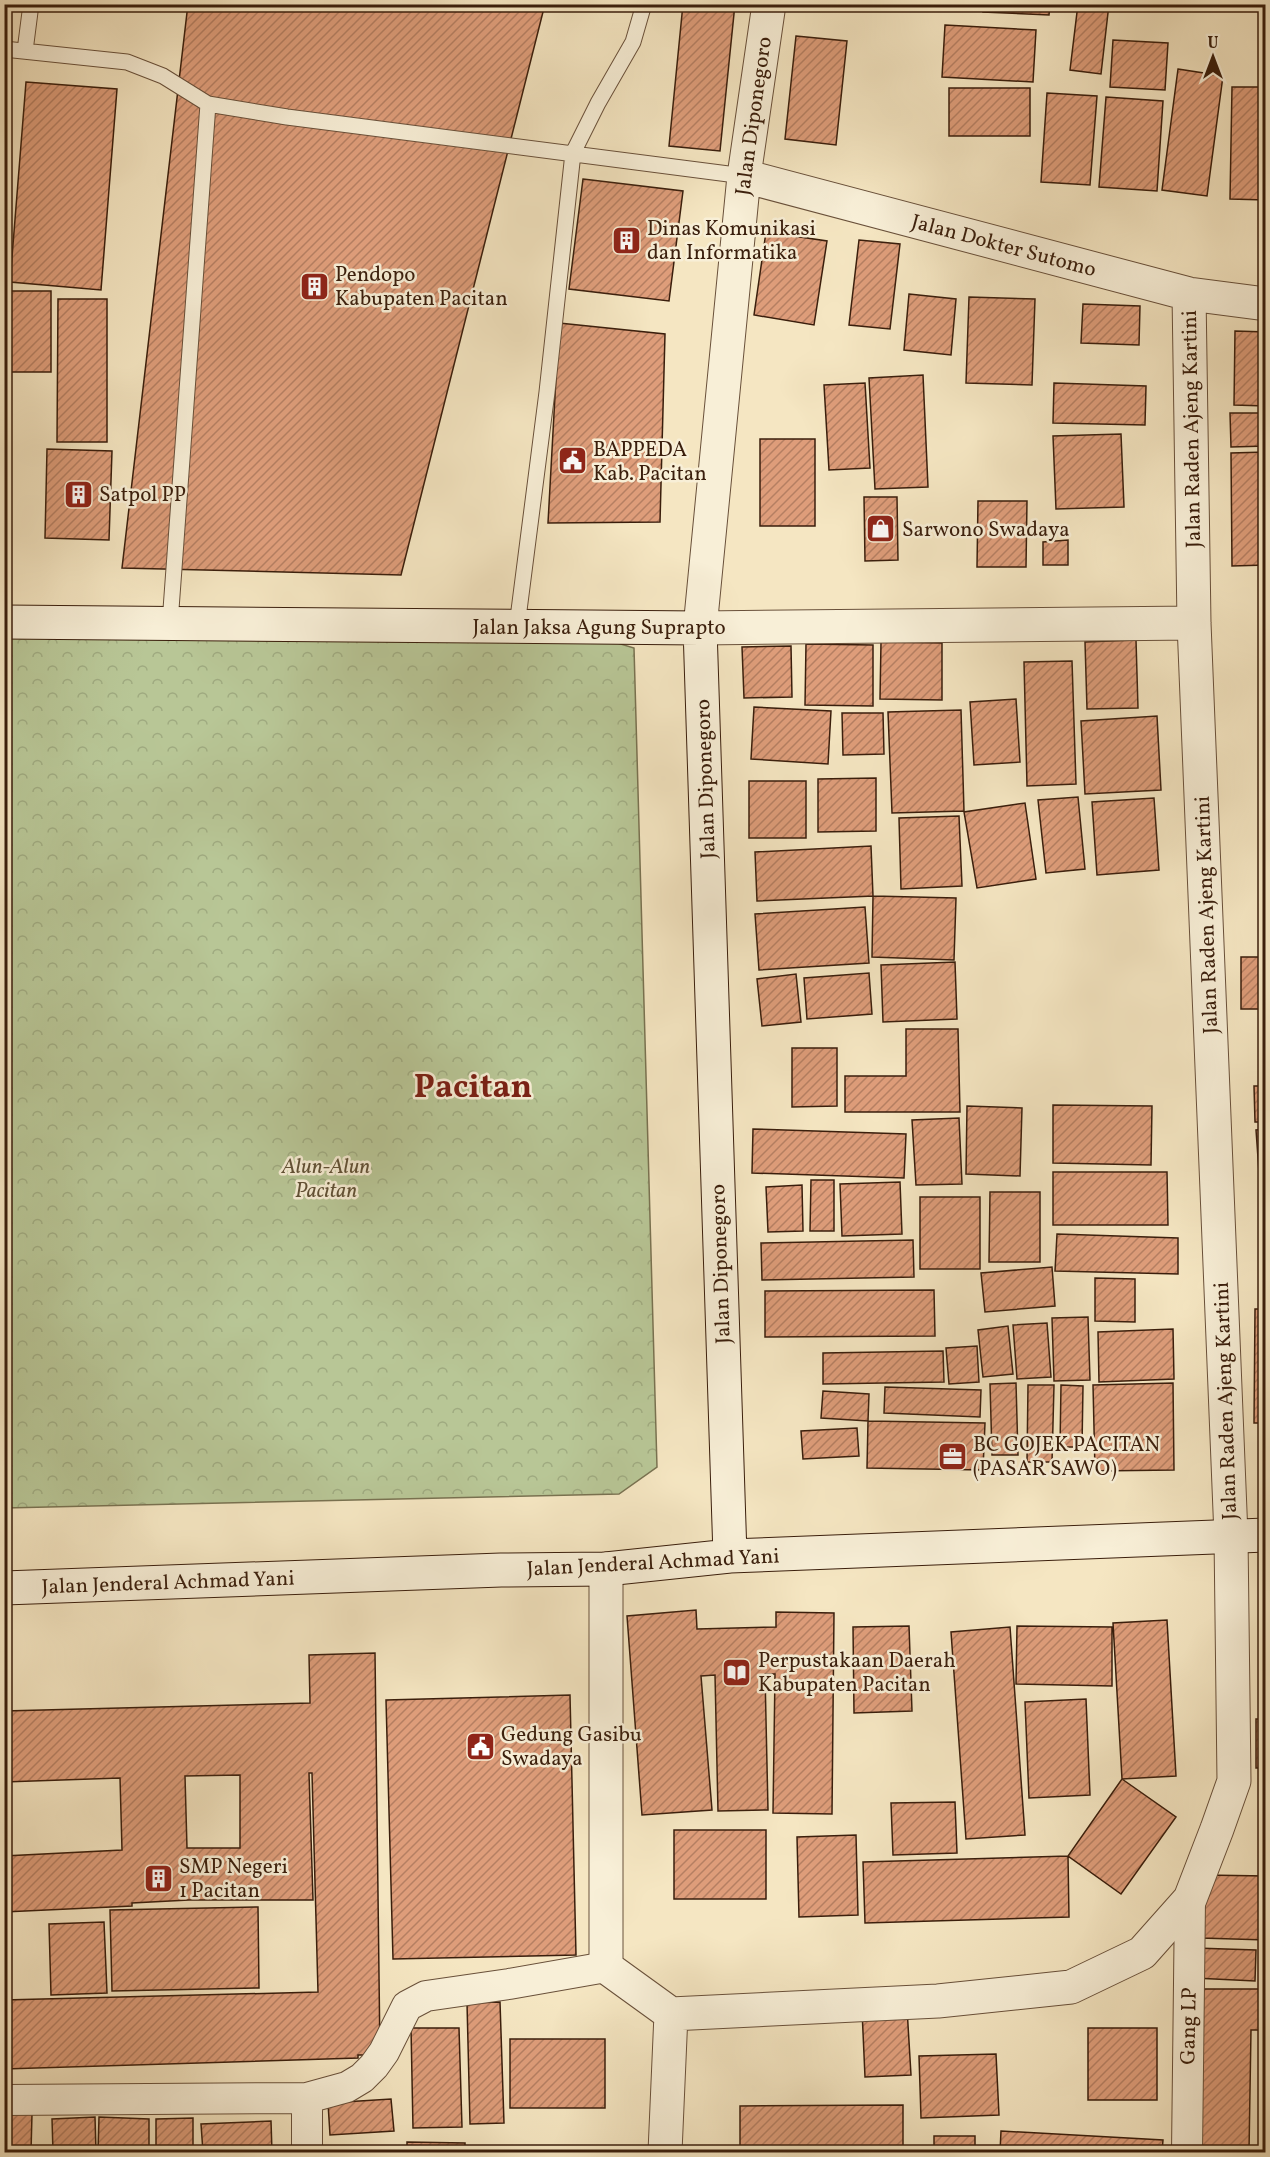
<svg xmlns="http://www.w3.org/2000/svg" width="1270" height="2157" viewBox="0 0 1270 2157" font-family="Vollkorn,serif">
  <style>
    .park { fill: url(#park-crowns); stroke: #797251; stroke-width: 1.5 }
    .building { fill: url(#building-hatch); stroke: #3a1e0c; stroke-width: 1.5; fill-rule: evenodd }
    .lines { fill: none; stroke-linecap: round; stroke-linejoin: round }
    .service-casing { stroke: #69503a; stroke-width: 17 }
    .minor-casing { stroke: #69503a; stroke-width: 32 }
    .tertiary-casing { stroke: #69503a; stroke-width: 35 }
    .secondary-casing { stroke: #3a1e0c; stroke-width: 35 }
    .service { stroke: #f8efd7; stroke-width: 15 }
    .minor { stroke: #f8efd7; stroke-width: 30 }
    .tertiary { stroke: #f8efd7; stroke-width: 33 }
    .secondary { stroke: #f8efd7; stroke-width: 33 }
    .labels { text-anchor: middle; stroke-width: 5; stroke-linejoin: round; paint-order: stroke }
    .street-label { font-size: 21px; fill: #3a1e0c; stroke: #f8efd7 }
    .poi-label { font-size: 21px; fill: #3a1e0c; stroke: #f8efd7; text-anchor: start }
    .park-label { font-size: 21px; font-style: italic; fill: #605035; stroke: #f8efd7 }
    .town-label { font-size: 33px; font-weight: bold; fill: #7a1f14; stroke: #f8efd7 }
  </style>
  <defs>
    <pattern id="park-crowns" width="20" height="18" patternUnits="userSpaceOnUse" patternTransform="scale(1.5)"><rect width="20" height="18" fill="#b8c696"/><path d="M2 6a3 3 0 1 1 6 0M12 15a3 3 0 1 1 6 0" fill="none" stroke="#9faa80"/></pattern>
    <pattern id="building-hatch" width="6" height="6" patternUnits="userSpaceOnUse" patternTransform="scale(1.5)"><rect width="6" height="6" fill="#de9d7a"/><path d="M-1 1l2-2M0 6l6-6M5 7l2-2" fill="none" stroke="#b57f62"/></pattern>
  </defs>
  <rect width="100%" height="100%" fill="#f5e6c2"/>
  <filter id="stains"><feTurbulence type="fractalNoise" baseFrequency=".00333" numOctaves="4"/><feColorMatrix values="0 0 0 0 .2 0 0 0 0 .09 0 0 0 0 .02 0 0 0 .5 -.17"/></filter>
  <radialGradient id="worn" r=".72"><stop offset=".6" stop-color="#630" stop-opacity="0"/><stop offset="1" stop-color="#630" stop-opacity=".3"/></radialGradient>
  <path class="park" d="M4,625l574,6 56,17 23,819 -38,27 -614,14z"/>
  <path class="building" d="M188,4h357l-144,571 -279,-7z
    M683,4h52l-15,147 -51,-5z
    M984,4h66l-1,11 -66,-3z
    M1078,4h31l-8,70 -31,-4z
    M945,25l91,5 -3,52 -91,-5z
    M796,36l51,5 -11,104 -51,-6z
    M1113,40l55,3 -3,47 -55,-3z
    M1178,69l45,7 -16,120 -45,-6z
    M26,82l91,7 -16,201 -91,-8z
    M1232,87h34v113l-36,-1z
    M949,88h81v48h-81z
    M1047,93l50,3 -7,89 -49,-3z
    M1106,97l57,4 -6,90 -58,-4z
    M583,179l100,12 -14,110 -100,-12z
    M766,232l61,9 -13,84 -60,-10z
    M859,240l41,4 -10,85 -41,-4z
    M4,291h47v81h-47z
    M909,294l47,5 -5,56 -47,-5z
    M969,297l66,2 -3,86 -66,-2z
    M58,299h49v143h-50z
    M1083,304l57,2 -1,39 -58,-2z
    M559,323l106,11 -5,188 -112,1z
    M1235,331l31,1v74l-32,-1z
    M923,375l5,112 -53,2 -6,-111z
    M865,383l5,85 -41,2 -5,-85z
    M1054,383l92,3 -1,39 -92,-2z
    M1230,413h36v33l-35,1z
    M1121,434l3,73 -68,2 -3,-73z
    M760,439h55v87h-55z
    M47,449l65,2 -3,89 -64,-2z
    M1266,452v113l-34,1 -1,-113z
    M864,497h33l1,63 -33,1z
    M978,501h49l-1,66h-49z
    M1068,540v25h-25v-23z
    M1136,640l2,68 -51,1 -2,-67z
    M881,642l61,1v57l-62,-1z
    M806,644l67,1v61l-68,-1z
    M791,646l1,51 -48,1 -2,-51z
    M1072,661l4,123 -49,2 -3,-124z
    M1016,699l4,63 -46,3 -4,-63z
    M754,707l77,4 -3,53 -77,-5z
    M961,710l3,101 -72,2 -4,-101z
    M842,713h41l1,41 -41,1z
    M1157,716l4,74 -76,4 -4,-73z
    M876,778v53l-58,1v-53z
    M749,781h57v57h-57z
    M1078,797l7,72 -39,4 -8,-73z
    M1154,798l5,72 -62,5 -5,-73z
    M1025,803l11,76 -59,9 -13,-76z
    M959,816l3,70 -61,3 -2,-71z
    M1263,827h3v55h-2z
    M871,846l2,50 -116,5 -2,-49z
    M873,896l83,2 -2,62 -82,-3z
    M865,907l4,56 -110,7 -4,-56z
    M1241,957h25v52h-25z
    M955,962l2,57 -74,3 -2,-57z
    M869,973l3,41 -65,5 -3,-41z
    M796,974l5,48 -39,4 -5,-47z
    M906,1029h52l2,83h-115v-36h61z
    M792,1048h45v58l-45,1z
    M1254,1086h12v36h-11z
    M1053,1105l99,1 -1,59 -98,-2z
    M967,1106l55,2 -2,68 -54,-2z
    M959,1118l3,66 -46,1 -4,-65z
    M753,1129l153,5 -2,44 -152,-5z
    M1266,1129v71h-5l-5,-70z
    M1053,1172h114l1,53h-115z
    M811,1180h23v51h-24z
    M900,1182l2,52 -60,2 -2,-52z
    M802,1185l1,46 -35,1 -2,-45z
    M990,1192h50v70h-51z
    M920,1197h60v72h-60z
    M1057,1234l121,4v36l-123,-3z
    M913,1240l1,37 -152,3 -1,-37z
    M1052,1267l3,39 -70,6 -4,-39z
    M1095,1278l40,1v43l-40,-1z
    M934,1290l1,46 -170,1v-46z
    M1255,1309h11v114h-12z
    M1088,1317l2,63 -36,1 -2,-63z
    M1047,1323l4,54 -34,2 -4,-54z
    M1008,1326l5,48 -30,3 -5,-47z
    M1173,1329l1,50 -75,3 -1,-50z
    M977,1346l2,36 -30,2 -3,-36z
    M943,1351l1,31 -121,2v-31z
    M1016,1383l2,72h-26l-2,-71z
    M1173,1383l1,87 -79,1 -2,-86z
    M1028,1385h26l-2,77h-25z
    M1061,1385l22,1 -1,61h-22z
    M885,1387l96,3 -1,27 -96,-4z
    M823,1391l46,3 -1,27 -47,-3z
    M868,1421l117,2 -2,47 -116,-2z
    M857,1428l2,28 -56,3 -2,-28z
    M1262,1604h4v53h-1z
    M696,1610l1,19 79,-2v-15l58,1 -2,201 -59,-1 2,-139h-10l3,136 -50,1 -3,-136 -14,1 11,134 -70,5 -15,-199z
    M1167,1620l9,156 -54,3 -9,-156z
    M909,1626l3,85 -58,2 -1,-86z
    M1017,1626l95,1v59l-96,-2z
    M1010,1627l15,208 -59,4 -15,-207z
    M375,1653l5,402h-22v3l-354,11v-69l314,-8 -6,-219h-3l4,127h-124l-57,3v3l-128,6v-56l118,-6 -2,-72 -116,4v-71l306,-8 -1,-48zM240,1775v73h-53l-2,-72z
    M1264,1664h2v43h-1z
    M570,1695l6,260 -183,4 -7,-259z
    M1086,1699l4,96 -61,3 -4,-96z
    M1256,1719h10v49h-10z
    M1122,1779l54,38 -55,77 -53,-38z
    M955,1802l2,51 -64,2 -2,-52z
    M674,1830h92v69h-92z
    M856,1835l2,80 -59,2 -2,-80z
    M1068,1856l1,61 -204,6 -2,-61z
    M1203,1875l63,1v64l-65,-2z
    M258,1907l1,81 -147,3 -2,-81z
    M104,1922l3,71 -56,2 -2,-71z
    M1195,1948l61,2 -1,31 -61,-3z
    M1266,1950v32h-4v-31z
    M1190,1989h76v41h-15l-2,122h-54z
    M500,2002l4,121 -34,1 -3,-121z
    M907,2008l4,67 -46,2 -3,-67z
    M411,2028h48l3,99 -49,1z
    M1088,2028h69v72h-69z
    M510,2039h95v69h-95z
    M996,2054l3,61 -78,3 -2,-62z
    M391,2099l3,32 -64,4 -2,-32z
    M903,2105v47h-163v-46z
    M4,2113l28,1 -1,38h-27z
    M95,2117l1,35h-43l-1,-33z
    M99,2117l50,2v33h-51z
    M193,2118v34h-37v-33z
    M271,2121l1,31h-69l-2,-28z
    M1001,2131l162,9 -1,12h6h-168z
    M934,2136h41v16h-41z
    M407,2142l58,1v9h-58z"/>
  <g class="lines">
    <defs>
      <path id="service" d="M4,49l123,13 36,14 45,28 79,13 457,59
        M25,51l6,-47
        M170,623l38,-519
        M517,626l30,-234 26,-239 25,-50 35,-61 11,-38"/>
      <path id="minor" d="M307,2098v54
        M4,2100l303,-2 40,-11 15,-9 12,-12 10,-14 23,-46 19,-10 83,-12 97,-17
        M1187,2152l3,-253"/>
      <path id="tertiary" d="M769,4l-25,172 -44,452 494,-5
        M744,176l445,118 77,10
        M606,1569v398l65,47 267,-13 133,-14 71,-34 48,-54 27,-70 17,-48 -3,-245 -37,-913 -5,-329
        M665,2152l6,-138"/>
      <path id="secondary" d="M4,622l696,6 30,928
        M4,1588l497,-18 105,-1 124,-13 536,-21"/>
    </defs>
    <use href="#service" class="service-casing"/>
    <use href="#minor" class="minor-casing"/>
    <use href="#tertiary" class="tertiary-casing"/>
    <use href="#secondary" class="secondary-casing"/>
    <use href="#service" class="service"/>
    <use href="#minor" class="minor"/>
    <use href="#tertiary" class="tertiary"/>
    <use href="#secondary" class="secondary"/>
  </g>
  <defs>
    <symbol id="building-square" viewBox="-11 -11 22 22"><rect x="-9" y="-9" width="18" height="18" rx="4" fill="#8f2418" stroke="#f8efd7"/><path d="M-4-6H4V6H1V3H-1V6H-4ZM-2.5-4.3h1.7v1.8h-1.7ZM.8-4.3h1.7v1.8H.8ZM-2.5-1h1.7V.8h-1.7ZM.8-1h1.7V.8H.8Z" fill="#fff"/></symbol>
    <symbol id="civic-square" viewBox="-11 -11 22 22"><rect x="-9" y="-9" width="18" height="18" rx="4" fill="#8f2418" stroke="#f8efd7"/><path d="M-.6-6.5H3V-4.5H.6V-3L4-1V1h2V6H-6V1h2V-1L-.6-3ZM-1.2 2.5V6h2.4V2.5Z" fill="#fff"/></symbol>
    <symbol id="shop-square" viewBox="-11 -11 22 22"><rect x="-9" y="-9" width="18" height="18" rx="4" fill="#8f2418" stroke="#f8efd7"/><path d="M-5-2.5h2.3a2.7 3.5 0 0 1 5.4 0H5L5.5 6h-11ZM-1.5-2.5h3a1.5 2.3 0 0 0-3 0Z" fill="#fff"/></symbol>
    <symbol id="office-square" viewBox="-11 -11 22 22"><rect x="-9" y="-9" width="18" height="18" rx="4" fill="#8f2418" stroke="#f8efd7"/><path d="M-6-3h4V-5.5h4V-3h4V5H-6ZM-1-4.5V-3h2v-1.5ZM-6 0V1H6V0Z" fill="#fff"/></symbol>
    <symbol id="library-square" viewBox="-11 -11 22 22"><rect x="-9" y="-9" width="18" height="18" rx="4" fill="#8f2418" stroke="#f8efd7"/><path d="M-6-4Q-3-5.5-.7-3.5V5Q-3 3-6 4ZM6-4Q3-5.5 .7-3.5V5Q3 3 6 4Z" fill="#fff"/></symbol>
  </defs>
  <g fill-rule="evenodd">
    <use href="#building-square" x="610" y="224" width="33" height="33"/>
    <use href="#building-square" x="298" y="270" width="33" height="33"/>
    <use href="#civic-square" x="556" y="444" width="33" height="33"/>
    <use href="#building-square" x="62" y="478" width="33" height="33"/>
    <use href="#shop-square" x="864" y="512" width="33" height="33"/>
    <use href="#office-square" x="936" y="1440" width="33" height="33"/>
    <use href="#library-square" x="720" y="1656" width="33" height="33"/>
    <use href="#civic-square" x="464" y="1730" width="33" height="33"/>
    <use href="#building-square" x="142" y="1862" width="33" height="33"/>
  </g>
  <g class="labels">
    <g class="street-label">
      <text transform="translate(753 116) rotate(-82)" y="7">Jalan Diponegoro</text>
      <text transform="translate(1004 245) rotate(15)" y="7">Jalan Dokter Sutomo</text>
      <text transform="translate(1191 429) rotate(-91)" y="7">Jalan Raden Ajeng Kartini</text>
      <text x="599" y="634">Jalan Jaksa Agung Suprapto</text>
      <text transform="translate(705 779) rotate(-92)" y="7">Jalan Diponegoro</text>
      <text transform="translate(1206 915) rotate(-92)" y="7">Jalan Raden Ajeng Kartini</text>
      <text transform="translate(720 1264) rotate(-92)" y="7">Jalan Diponegoro</text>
      <text transform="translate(1225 1401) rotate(-92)" y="7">Jalan Raden Ajeng Kartini</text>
      <text transform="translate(653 1562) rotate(-3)" y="7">Jalan Jenderal Achmad Yani</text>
      <text transform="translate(168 1582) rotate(-2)" y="7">Jalan Jenderal Achmad Yani</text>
      <text transform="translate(1188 2026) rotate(-89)" y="7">Gang LP</text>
    </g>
    <g class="poi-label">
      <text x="647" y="235">Dinas Komunikasi<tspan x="647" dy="24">dan Informatika</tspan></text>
      <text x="335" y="281">Pendopo<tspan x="335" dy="24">Kabupaten Pacitan</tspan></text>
      <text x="593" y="456">BAPPEDA<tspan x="593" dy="24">Kab. Pacitan</tspan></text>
      <text x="99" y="501">Satpol PP</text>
      <text x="902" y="536">Sarwono Swadaya</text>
      <text x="973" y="1451">BC GOJEK PACITAN<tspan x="973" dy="24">(PASAR SAWO)</tspan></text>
      <text x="758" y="1667">Perpustakaan Daerah<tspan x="758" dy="24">Kabupaten Pacitan</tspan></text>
      <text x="501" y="1741">Gedung Gasibu<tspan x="501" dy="24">Swadaya</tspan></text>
      <text x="179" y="1873">SMP Negeri<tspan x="179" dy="24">1 Pacitan</tspan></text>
    </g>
    <g class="park-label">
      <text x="326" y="1173">Alun-Alun<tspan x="326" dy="24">Pacitan</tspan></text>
    </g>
    <g class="town-label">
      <text x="473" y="1097">Pacitan</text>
    </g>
  </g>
  <rect width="1270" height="2157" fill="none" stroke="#f5e6c2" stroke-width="24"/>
  <rect x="6" y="6" width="1258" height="2145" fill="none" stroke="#3a1e0c" stroke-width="3"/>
  <rect x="12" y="12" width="1246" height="2133" fill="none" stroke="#3a1e0c" stroke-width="1.5"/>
  <g transform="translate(1213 57)" stroke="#f8efd7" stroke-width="4.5" paint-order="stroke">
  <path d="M0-4.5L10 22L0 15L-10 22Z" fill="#3a1e0c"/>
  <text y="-9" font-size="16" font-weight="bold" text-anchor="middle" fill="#3a1e0c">U</text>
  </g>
  <rect width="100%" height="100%" filter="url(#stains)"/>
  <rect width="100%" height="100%" fill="url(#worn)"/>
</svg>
